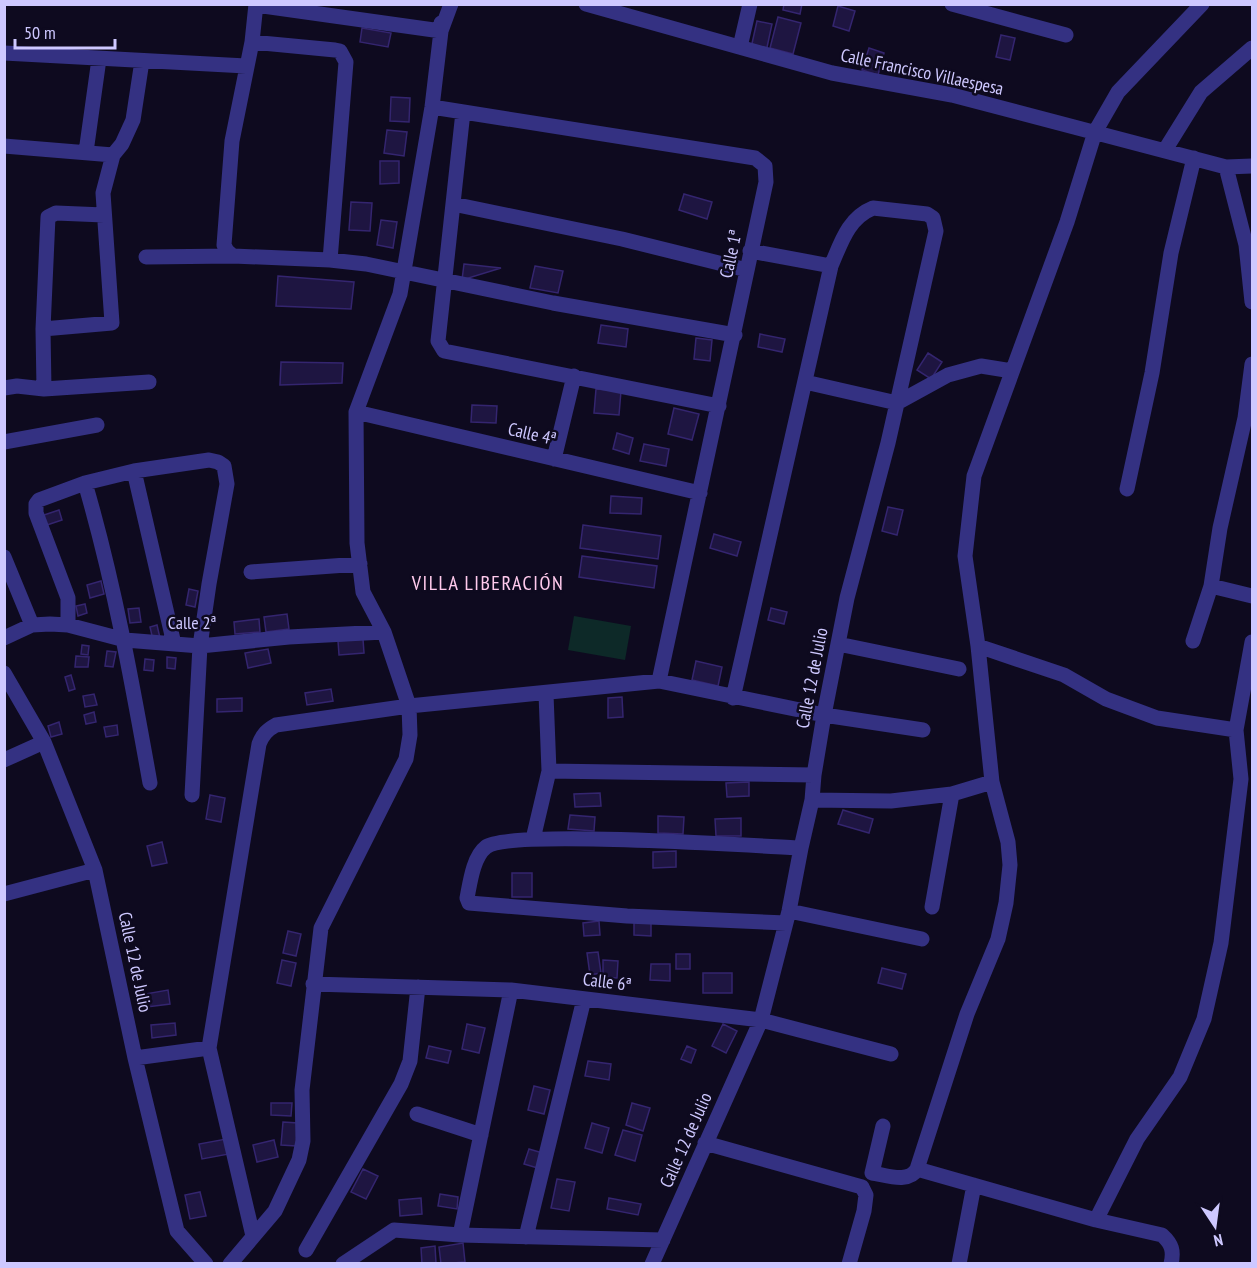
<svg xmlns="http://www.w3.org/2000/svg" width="1257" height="1268" viewBox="0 0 1257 1268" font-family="'PT Sans Narrow',sans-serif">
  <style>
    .green { fill: #0d2928 }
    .building { fill: #1e1541; stroke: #34256f; stroke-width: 1.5 }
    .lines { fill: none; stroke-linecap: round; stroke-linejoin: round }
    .street { stroke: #343182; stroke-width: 15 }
    .labels { text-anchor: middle; stroke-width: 5; stroke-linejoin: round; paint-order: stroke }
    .street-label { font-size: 18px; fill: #cec8ff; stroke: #0e0a1f }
    .neighbourhood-label { font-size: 20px; letter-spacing: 1.5px; fill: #ffcaec; stroke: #0e0a1f }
  </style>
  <rect width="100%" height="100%" fill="#0e0a1f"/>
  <path class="green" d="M574,616l57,10 -6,34 -57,-10z"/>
  <path class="building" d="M784,4h18l-2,10 -17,-4z
    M838,6l17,5 -6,20 -16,-5z
    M778,17l23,6 -8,31 -23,-6z
    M757,21l15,3 -6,28 -15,-4z
    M362,28l29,5 -3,14 -28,-5z
    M1001,35l14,3 -5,22 -14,-3z
    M869,48l15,5 -6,22 -16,-5z
    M391,97l19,1 -1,24 -19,-1z
    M387,130l20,2 -3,24 -20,-3z
    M380,161h19v22l-19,1z
    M684,194l28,8 -5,17 -28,-9z
    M351,202l21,1 -2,28 -21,-1z
    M381,220l16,2 -4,26 -16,-3z
    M464,264l37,4 -39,12z
    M535,266l28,5 -5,22 -28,-5z
    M278,276l76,6 -3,27 -75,-3z
    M601,325l27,4 -2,18 -28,-4z
    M760,334l25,5 -3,13 -24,-5z
    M696,338l16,2 -2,21 -16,-2z
    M928,353l14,9 -11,17 -14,-9z
    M281,362l62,1 -1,20 -62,2z
    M596,389l25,2 -2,24 -25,-2z
    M472,405l25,1 -1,17 -25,-1z
    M674,408l25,6 -7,26 -24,-6z
    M617,433l16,5 -4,16 -16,-5z
    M644,444l25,5 -3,17 -26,-5z
    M611,496l31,2 -1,16 -31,-1z
    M888,507l15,3 -6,25 -15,-4z
    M59,510l3,10 -18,6 -3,-10z
    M583,525l78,11 -3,23 -78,-11z
    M714,534l27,8 -4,14 -27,-8z
    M582,556l75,10 -3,22 -75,-11z
    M101,581l3,13 -14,4 -3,-13z
    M189,589l9,2 -3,16 -9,-2z
    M85,604l2,9 -9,3 -2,-10z
    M139,608l2,14 -11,1 -2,-14z
    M771,608l16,4 -3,12 -16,-4z
    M287,614l2,15 -23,3 -2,-15z
    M259,619l1,13 -25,2 -1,-12z
    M157,625l3,13 -7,2 -3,-13z
    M363,639l1,14 -25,2 -1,-14z
    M82,645l7,1 -1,9 -7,-1z
    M268,649l3,14 -23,5 -3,-15z
    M107,651l9,1 -3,15 -8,-1z
    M76,656l13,1 -1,10h-13z
    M167,657l9,1 -1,11 -8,-1z
    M145,659l9,1 -1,11 -9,-1z
    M696,661l26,6 -4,19 -26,-6z
    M71,675l4,14 -6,2 -4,-14z
    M331,689l2,12 -26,4 -2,-12z
    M94,694l3,11 -12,2 -2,-11z
    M622,697l1,20 -15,1v-20z
    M242,698v13l-25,1v-13z
    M94,712l2,10 -10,2 -2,-9z
    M59,722l3,12 -11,3 -3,-11z
    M117,725l1,10 -12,2 -2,-10z
    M749,782v14l-22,1 -1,-14z
    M600,793l1,13 -26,1 -1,-13z
    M210,795l15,3 -4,24 -15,-3z
    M843,810l30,9 -4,14 -31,-9z
    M570,815l25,2 -1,14 -26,-2z
    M658,816l26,1 -1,17 -25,-1z
    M741,818v18h-25l-1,-17z
    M162,842l5,21 -15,3 -5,-20z
    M676,851v16l-23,1v-16z
    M512,873h20v24h-20z
    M599,921l1,14 -16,1 -1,-13z
    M634,922h17v14l-17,-1z
    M288,931l13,3 -5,22 -13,-3z
    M598,952l3,21 -11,2 -3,-22z
    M676,954h14v15h-14z
    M282,960l14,3 -5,23 -14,-3z
    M603,960l15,1 -1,17 -14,-1z
    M651,964h19v17l-20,-1z
    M882,968l24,6 -4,15 -24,-6z
    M703,973h29v20h-29z
    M168,990l2,14 -23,3 -2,-13z
    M175,1023l1,12 -24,3 -1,-13z
    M467,1024l18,4 -6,25 -17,-4z
    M723,1024l14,7 -11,22 -14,-7z
    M429,1046l22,5 -3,12 -22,-5z
    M687,1046l9,4 -5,13 -10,-4z
    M588,1061l23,3 -2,16 -24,-4z
    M534,1086l16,4 -6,24 -16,-4z
    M271,1103h21l-1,13 -20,-1z
    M632,1103l18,5 -7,23 -17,-6z
    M283,1122l15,1 -2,23 -15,-1z
    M592,1123l17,5 -7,25 -17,-5z
    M623,1130l19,5 -7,26 -20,-6z
    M226,1139l3,15 -27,5 -3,-15z
    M274,1140l4,17 -21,5 -4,-17z
    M529,1149l17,5 -5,15 -17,-5z
    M363,1169l15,7 -12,23 -15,-7z
    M557,1179l18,3 -6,29 -18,-3z
    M200,1192l6,24 -16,3 -5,-24z
    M440,1194l18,3 -1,12 -19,-3z
    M421,1198l1,16 -22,2 -1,-16z
    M609,1198l32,6 -3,11 -31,-6z
    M463,1243l2,19 -24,2 -2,-17z
    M435,1246l1,17 -14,1 -1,-16z"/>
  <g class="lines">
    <path class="street" d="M256,4l-4,38 -20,99 -8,104 3,6 6,5 97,4 36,4 187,39 182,32
      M586,4l246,69 120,22 274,72 26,-1
      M952,4l114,31
      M256,5l185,26v-8
      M252,42l83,8 5,1 6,11 -16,198
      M740,47l10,-43
      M4,53l242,13
      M432,107l323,51 10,8 1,16 -107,499
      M463,112l-25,229 6,10 275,55
      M4,146l109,9
      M1165,150l36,-58 51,-44
      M86,152l13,-93
      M1226,167l20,78 6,57
      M453,204l169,35 125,31
      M750,251l81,15
      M146,257l87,-1
      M43,329l69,-6 -9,-130 10,-38 9,-11 11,-24 9,-59
      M805,382l92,21 51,-28 33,-9 31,5
      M4,388l13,-2 27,3 105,-7
      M44,389l-1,-60 5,-112 8,-4 48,2
      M356,412l344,81
      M4,442l93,-17
      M554,459l20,-83
      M134,471l40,173
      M85,483c29,99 47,199 65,300
      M1127,489l25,-116 19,-120 23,-95
      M4,557l28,68
      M251,572l109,-8
      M1211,586l41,10
      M68,625v-27l-32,-85v-9l3,-4 46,-17 49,-12 75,-11 9,2 6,4 3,18 -18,100 -9,62 -8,149
      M4,638l28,-13 18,-1 18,1 57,15 75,6 89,-9 95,-5
      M1193,641l18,-55 9,-58 25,-110 7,-54
      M838,644l121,25
      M978,646l86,29 42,24 51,19 79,12
      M4,673l40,69 51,128 40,188 42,173 29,33
      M4,760l40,-18
      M549,771l265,4
      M812,800l79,1 61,-7 40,-12
      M533,839l16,-68 -3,-77
      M4,894l91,-24
      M932,907l20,-113
      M789,911l133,28
      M786,923l-159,-7 -158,-13 -2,-5c3,-15 6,-41 19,-51 23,-18 270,-1 315,1
      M313,984l198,6 250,30 130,34
      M135,1058l74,-10
      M417,1114l64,21
      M883,1126l-11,47c14,2 37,11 45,-4l50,-155 31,-75 8,-36 4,-38 -2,-23 -16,-60 -14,-136 -13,-90 9,-80 93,-254 28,-90 23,-40 84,-88
      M705,1143l157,44
      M917,1169l179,51 66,15c10,9 12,16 9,29
      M1096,1220l41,-81 43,-62 24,-58 17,-76 20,-164 -5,-49 16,-88
      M460,1235l51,-245
      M253,1236l-44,-188 50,-304c4,-10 8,-14 17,-19l133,-19 250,-25 165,34 99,15
      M526,1237l58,-238
      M306,1250l95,-166 9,-23 8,-74
      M230,1264l45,-53 24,-51 4,-19 -1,-51 19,-162 85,-169 4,-24 -1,-29 -25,-74 -21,-40 -6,-49 -1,-131 44,-118 32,-187 9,-76 10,-27
      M343,1264l51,-34 66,5 203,5
      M652,1264l109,-244 28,-109 12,-63 11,-48 2,-25 10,-60 23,-117 41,-155 48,-212 -3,-13 -6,-4 -54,-6c-25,10 -32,35 -42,58l-98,432
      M849,1264l15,-53 2,-16 -4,-8
      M959,1264l15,-79"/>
  </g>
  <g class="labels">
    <g class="street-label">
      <text transform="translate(922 72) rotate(12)" y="6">Calle Francisco Villaespesa</text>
      <text transform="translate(731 254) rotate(-78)" y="6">Calle 1ª</text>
      <text transform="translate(532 434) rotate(13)" y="6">Calle 4ª</text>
      <text x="192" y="629">Calle 2ª</text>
      <text transform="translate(812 678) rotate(-79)" y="6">Calle 12 de Julio</text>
      <text transform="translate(135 962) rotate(78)" y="6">Calle 12 de Julio</text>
      <text transform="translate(607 982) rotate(7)" y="6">Calle 6ª</text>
      <text transform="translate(686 1140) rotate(-66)" y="6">Calle 12 de Julio</text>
    </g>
    <g class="neighbourhood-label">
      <text x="488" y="590">VILLA LIBERACIÓN</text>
    </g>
  </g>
  <rect width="1257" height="1268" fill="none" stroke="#cec8ff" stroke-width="12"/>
  <g transform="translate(1215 1226) rotate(167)" stroke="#0e0a1f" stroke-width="4.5" paint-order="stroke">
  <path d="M0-4.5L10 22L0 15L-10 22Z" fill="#cec8ff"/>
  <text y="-9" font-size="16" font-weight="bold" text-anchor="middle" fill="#cec8ff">N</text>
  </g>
  <path d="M15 39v9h100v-9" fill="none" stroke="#cec8ff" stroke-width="3"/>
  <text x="24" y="39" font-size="18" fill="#cec8ff" stroke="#0e0a1f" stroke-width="4.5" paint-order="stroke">50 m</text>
</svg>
